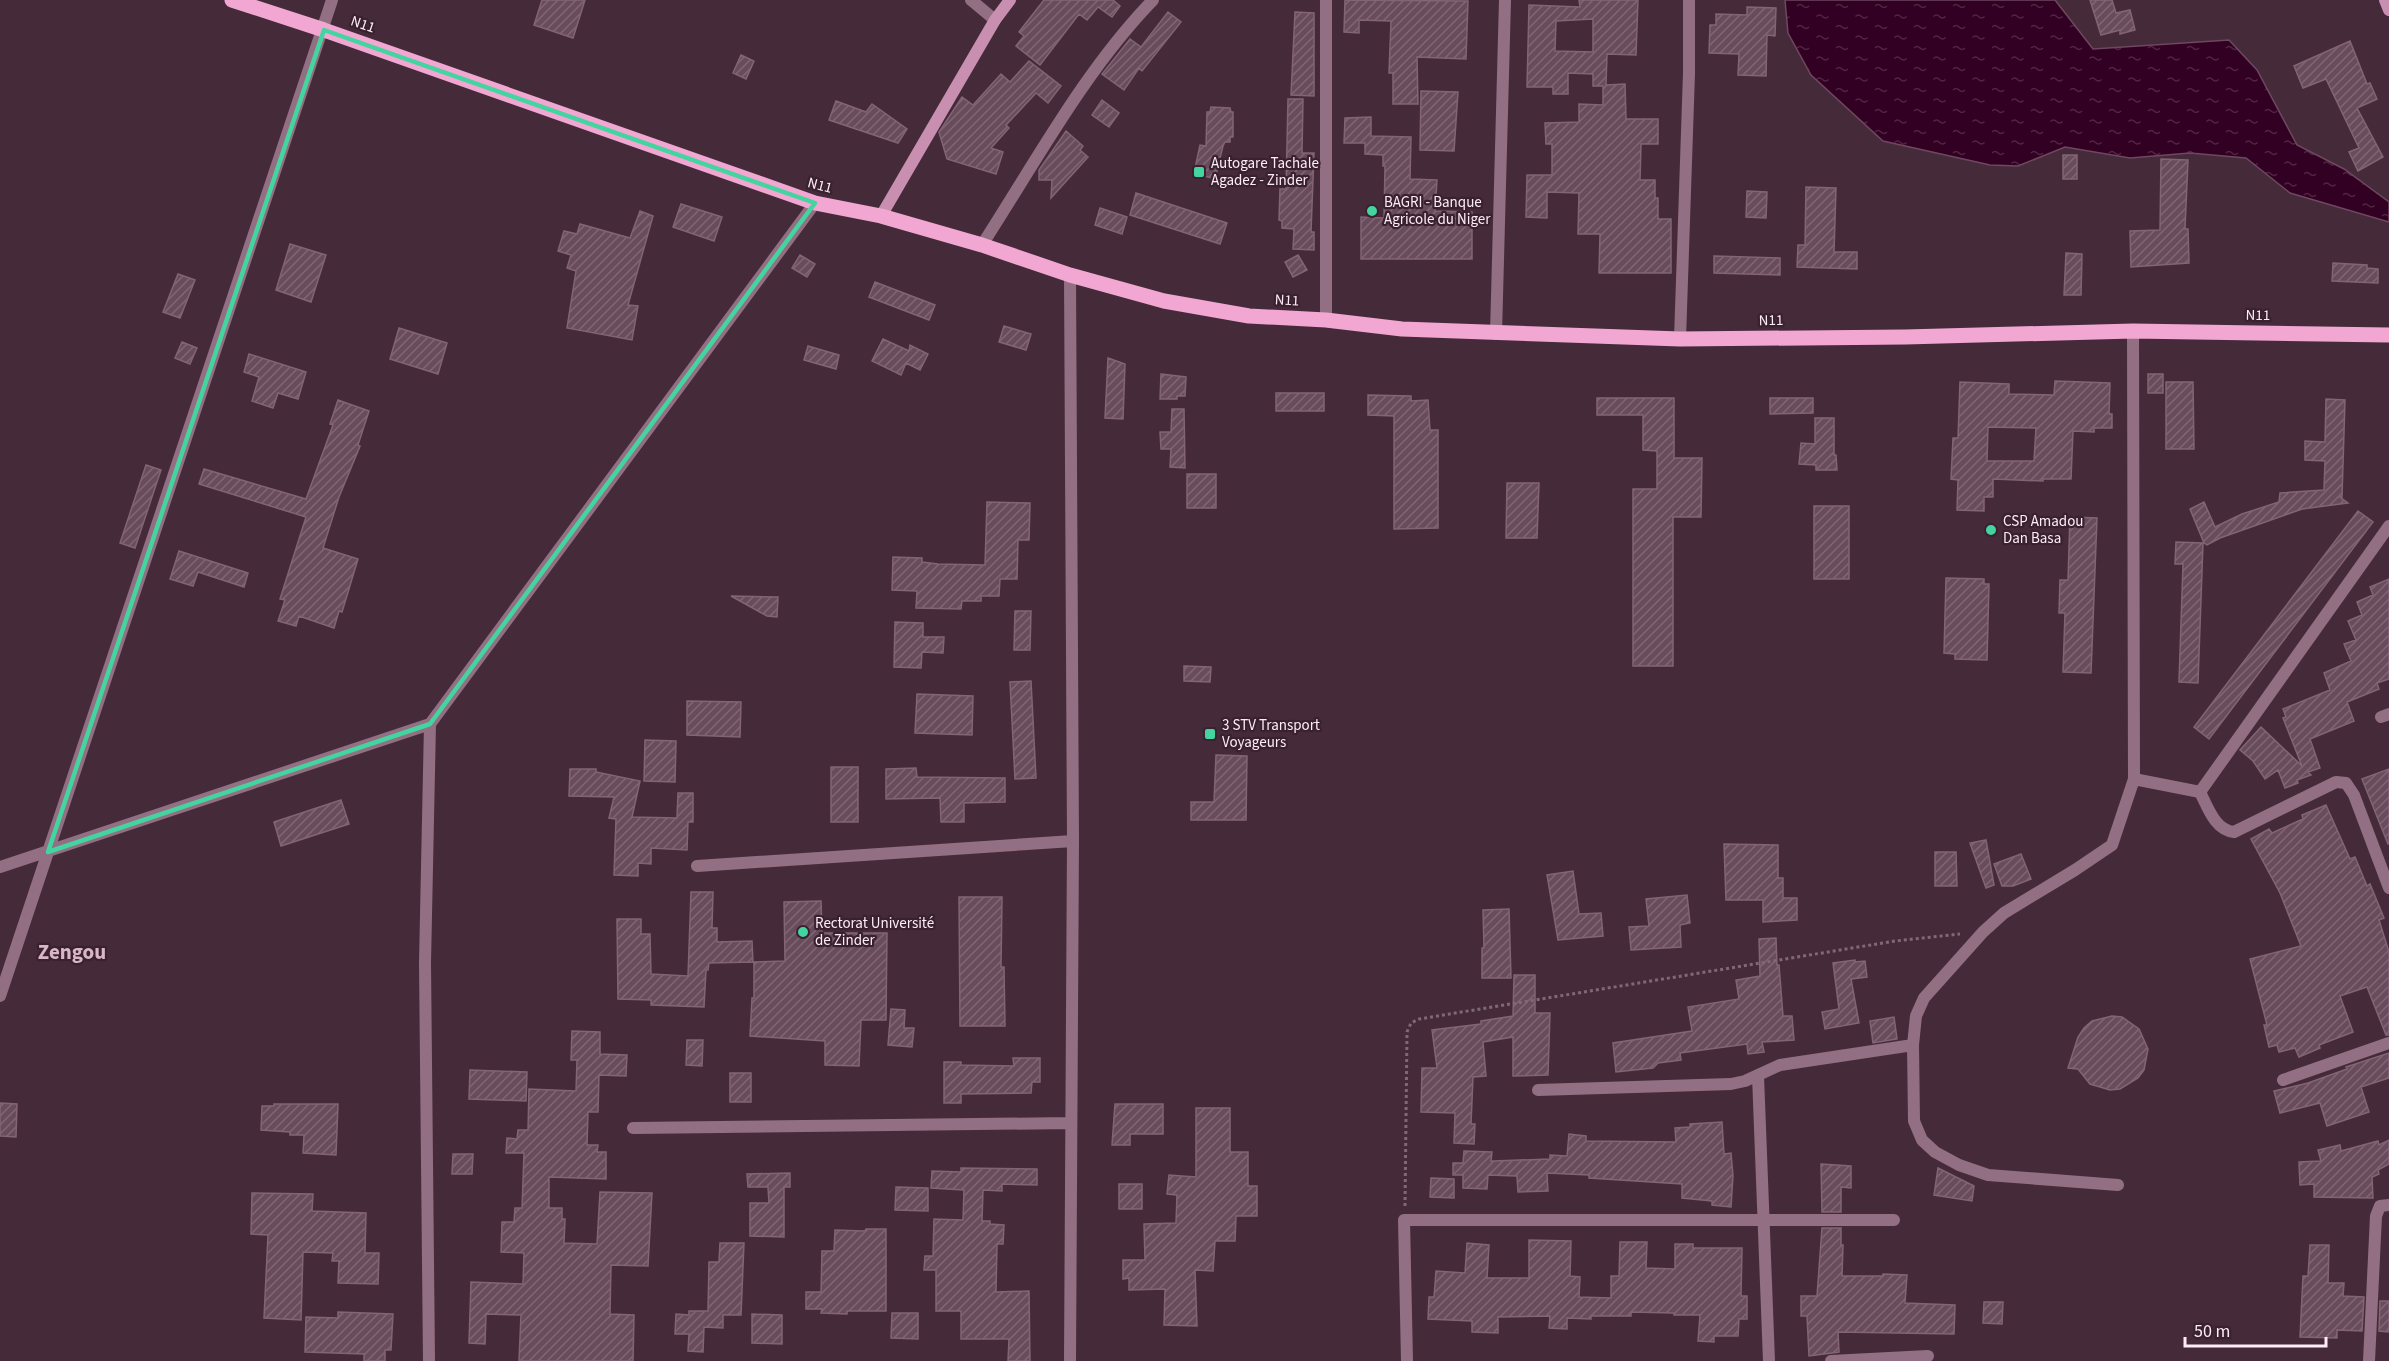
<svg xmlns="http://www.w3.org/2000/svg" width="2389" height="1361" viewBox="0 0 2389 1361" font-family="'Source Sans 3',sans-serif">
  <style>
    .water { fill: url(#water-ripples); stroke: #6f4761; stroke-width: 1.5 }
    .building { fill: url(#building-hatch); stroke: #836475; stroke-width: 1.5; fill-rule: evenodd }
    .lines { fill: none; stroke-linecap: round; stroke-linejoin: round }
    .path { stroke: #806976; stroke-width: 3; stroke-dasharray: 3 3; stroke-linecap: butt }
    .street { stroke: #936f83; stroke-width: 12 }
    .secondary { stroke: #c98fb0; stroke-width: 12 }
    .primary { stroke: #f2a7d2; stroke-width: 15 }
    .marked { fill: none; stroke: #44d49f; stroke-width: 4.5; stroke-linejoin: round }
    .poi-dot { fill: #44d49f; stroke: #3a2130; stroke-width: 2 }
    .labels { text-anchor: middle; stroke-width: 4.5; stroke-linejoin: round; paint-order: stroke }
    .street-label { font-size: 15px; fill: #fdecf5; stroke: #3a2130 }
    .poi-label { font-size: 15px; fill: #fdecf5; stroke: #3a2130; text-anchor: start }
    .district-label { font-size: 21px; font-weight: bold; fill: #d8b6c8; stroke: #3a2130 }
  </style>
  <defs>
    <pattern id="water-ripples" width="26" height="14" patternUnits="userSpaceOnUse" patternTransform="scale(1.5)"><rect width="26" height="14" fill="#320022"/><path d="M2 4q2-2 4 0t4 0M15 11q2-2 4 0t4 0" fill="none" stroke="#512543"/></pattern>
    <pattern id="building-hatch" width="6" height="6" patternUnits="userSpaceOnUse" patternTransform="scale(1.5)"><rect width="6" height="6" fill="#694c5c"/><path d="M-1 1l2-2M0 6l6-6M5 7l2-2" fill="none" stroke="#7f6674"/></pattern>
  </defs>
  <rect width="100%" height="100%" fill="#452b3a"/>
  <path class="water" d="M1785,0h270l38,49 136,-9 28,30 40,75 47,24 45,33v20l-99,-29 -44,-35 -56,-5 -60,5 -65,-11 -47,19 -28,-1 -107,-24 -72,-66 -23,-42z"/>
  <path class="building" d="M542,0h43l-12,38 -39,-13z
    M1044,0h69l7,6 -8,11 -14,-10 -11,13 -8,-6 -39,51 -24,-19 8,-10 -5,-4z
    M1345,0l123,1 -2,58 -49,-2 1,47h-25v-31h-4l2,-52 -32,-1v13l-15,-1z
    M1579,0h59l-2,55 -29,-1 -1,31 19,-1 1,35h32v25h-17l-1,36h15v18h3v21h13v54h-72l1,-39h-22l1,-41 -32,-1v26l-21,-1 1,-42h25v-31h-6l-1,-21 34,-1v-18l24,1v-19h-10v-12l-25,-1v21h-15v-7h-26l2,-82 51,2zM1593,19v33l-38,-1 1,-30z
    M2090,0h22l4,13 14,-3 5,20 -15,4v-4l-19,5z
    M1747,7l29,1 -1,28 -8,-1 -1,41 -28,-1 1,-21 -30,-1 1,-28h6v-11l31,1z
    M1168,12l13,10 -39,49 -3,-3 -15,22 -22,-16 28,-35 11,8z
    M1295,12l19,1v83l-23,-1z
    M2350,41l17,43 3,-1 7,16 -20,9 26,49 -25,14 -9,-19 10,-4 -33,-69 -23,9 -9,-22z
    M741,55l13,6 -8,18 -13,-6z
    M1029,61l32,25 -13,17 -12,-10 -30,32 3,3 -18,20 12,4 -7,22 -49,-15 -8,-27 23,-35 11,8 28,-31 9,8z
    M1421,91l37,1 -4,59 -34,-1z
    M1288,99h15l-1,54h12l-3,79h3v18l-21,-1 1,-20 -12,-1v-7l-3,-1 1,-31h6z
    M1102,100l17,13 -10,14 -17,-12z
    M836,101l30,11 6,-8 35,25 -9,14 -69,-23z
    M1211,107l19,1 1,4h2v25h-3v5h-5l-2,4 -8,33 -21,-6 6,-28 6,1 1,-34h3z
    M1371,117v19l40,1 -1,42 27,1 -2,31 37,1v47h-111v-42l23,1 1,-52h-2v-11l-18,-1v-11h-21l1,-25z
    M1066,131l17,15 -3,4 8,7 -37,41 1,-18h-13v-10z
    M2063,155h14v24h-14z
    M2161,159l27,1 -3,69h3l1,34 -58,4 -1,-36 30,-1z
    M1806,187l30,1 -2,64h23v17l-60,-2 1,-22h7z
    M1747,191l20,1 -1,26 -20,-1z
    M1136,193l91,30 -7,21 -90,-29z
    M681,204l41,13 -8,24 -41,-14z
    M1100,208l27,9 -5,17 -27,-9z
    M640,211l13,5 -25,89 10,1 -6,34 -65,-12 9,-57 -9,-3 4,-13 -13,-4 6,-20 13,3 3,-10 50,14z
    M290,244l36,11 -15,47 -35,-12z
    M2066,253l16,1 -1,41h-17z
    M800,255l15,9 -8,13 -15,-9z
    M1298,255l9,15 -14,7 -8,-15z
    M1714,256l66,2v17l-66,-2z
    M2333,263l34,2v3l11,1v14l-46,-2z
    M178,274l17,6 -15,38 -17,-6z
    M875,282l60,23 -6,15 -60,-23z
    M1004,326l27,8 -5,16 -27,-8z
    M399,328l48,15 -9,31 -48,-15z
    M883,339l26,12 1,-6 18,9 -8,16 -14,-7 -5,12 -29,-14z
    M182,342l15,6 -7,16 -15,-6z
    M808,346l31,9 -3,14 -32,-9z
    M249,354l57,18 -8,27 -20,-6 -5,15 -21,-7 7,-24 -15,-5z
    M1108,358l17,6 -2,55 -18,-1z
    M1161,374l25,3 -1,19h-8v3h-17z
    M2148,374h15v19h-15z
    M2055,381l55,2 -1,31h3v14h-18v4l-21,-1 -2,48h-28v2l-50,-2v18h-9v14l-27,-1 1,-30 -7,-1 2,-41h5l2,-56 49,2v10l45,1zM1988,427l48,1 -2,33h-47z
    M2166,382h27l1,67h-28z
    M1276,393h48v18h-48z
    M1368,395l43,1v5l17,-1 2,30h8v98l-44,1v-113l-26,-1z
    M1597,398h77v60h28l-1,59h-28v149h-40v-177h24v-38l-14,-1v-35h-46z
    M1770,398h43v15l-43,1z
    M2326,399l19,1 -3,97h-2l8,6 -46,6 -82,29 -13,7 -3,-2 -14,-34 14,-7 11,25 27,-13 37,-12 1,-9 44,-3 1,-29 -20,-1v-19l20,1z
    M338,400l31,11 -11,34 2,1 -21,51 -16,51 35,11 -16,53 -3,-1 -5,17 -35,-12 -3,10 -18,-5 7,-21 -5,-1 26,-82 -107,-33 5,-15 102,30 27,-74 -3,-1z
    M1172,409h12l1,59 -15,-1 1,-18h-10l-1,-17h11z
    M1815,418h19v37h2l1,15h-21v-5l-17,-1 2,-21 14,1z
    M146,465l15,5 -26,78 -15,-5z
    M1187,474h29v34h-29z
    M1507,483h32l-2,55h-31z
    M987,502l43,1 -1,37h-11l-1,39h-17l-1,17h-18v5h-19l-1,8 -45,-1 1,-17 -25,-1 1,-33 29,1v4l16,2 47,1z
    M1814,506h35v73h-35z
    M2358,511l15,11 -164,217 -15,-12z
    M2070,517l27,1 -6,155 -28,-1 2,-59h-6l1,-33h8z
    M2176,542l27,1 -5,140 -19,-1 4,-118h-8z
    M179,551l69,22 -4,14 -46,-15 -5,14 -23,-7z
    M1946,578l38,1v5h5l-2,76 -32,-1v-5l-11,-1z
    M2389,579v100l-12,4 2,6 -32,13 7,19 -44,18 10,29 -12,4 3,3 -14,5 1,3 -13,5 -7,-18 -13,9 -12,-18 -13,-11 21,-23 41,39 -19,-48 3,-1 -3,-8 47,-19 -6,-17 27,-12 -7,-17 12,-4 -8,-19 14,-6 -5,-13 16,-7 -3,-8z
    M731,596l47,1 -1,20 -10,-1z
    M1015,611h16l-1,39h-16z
    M895,622l28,1v14h21l-1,16 -21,-1 -1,16 -27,-1z
    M1184,666l27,1 -1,15 -26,-1z
    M1031,681l5,97 -21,1 -5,-97z
    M917,694l56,2 -1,39 -57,-2z
    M687,701l54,1 -1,35 -53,-2z
    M645,740l31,1 -1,41 -31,-1z
    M1216,755l31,1 -1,64h-55v-18h23z
    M831,767h27v55h-27z
    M916,768l1,9 88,1v24l-41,1v19h-23l-1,-24 -54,1v-30z
    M570,769h26v3l44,9 -8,36 45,1 1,-25h15v29h-5l-1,28 -36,-2v16l-13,-1v13l-24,-1 2,-56 -7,-1 5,-21 -45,-1z
    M2389,769v75h-1l-26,-65z
    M341,800l8,24 -68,22 -7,-24z
    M2326,805l24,54 5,-2 12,29 3,-2 14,34 -5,2 10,32v83h-3l-19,-48 -27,9 13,36 -34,13 1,3 -21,9 -4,-9 -16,4 -2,-7 -8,2 -5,-22h3l-17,-66 51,-13 -21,-53 -29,-54 18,-10 3,4 31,-14 -1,-4z
    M1986,840l8,45 -8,3 -16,-45z
    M1724,844l54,1v33h5v20h14v22l-34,2v-22h-37z
    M1935,852h21l1,34h-22z
    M2021,854l10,25 -18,7h-11l-8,-22z
    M1573,871l6,43 22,-1 2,23 -45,4 -11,-65z
    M691,892h22l-1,36h5v14l35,-1 1,21 -44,1 -1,7h-2l-2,37 -53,-2v-5l-33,-1 -1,-80h24v15h9l1,40 37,2z
    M1687,895l3,28 -10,2 1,22 -50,3 -2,-23 20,-1 -3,-27z
    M959,897h43l-1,70h3l1,59h-45z
    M821,901l1,32h65l-1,87h-25l-2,46 -34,-1v-24l-75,-5 2,-38h2v-36l31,-1 -1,-59z
    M1509,909l2,69h-29v-30h2l-1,-38z
    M1776,938l1,27h2l4,51h9l2,24 -32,2 2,10 -16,2 -1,-10 -67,9 1,7 -23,3 -5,5 -37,4 -3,-29 79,-12 -4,-24 51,-8 -3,-19 24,-4 -1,-37z
    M1855,960v2l10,-1 2,16 -16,2 8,44 -34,6 -3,-17 17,-3 -6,-46z
    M1514,975h21v38h15l-2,62 -35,1v-39l-30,5 3,34 -13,1 -2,47h4l-1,20 -20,-1 1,-30 -34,-1 1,-44h15l-5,-38 49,-6v-3l32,-5z
    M891,1009l14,1 -1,18h10l-2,19 -24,-2z
    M2112,1016l10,1 17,12 9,20 -4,21 -6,8 -18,11 -10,1 -20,-6 -12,-15 -10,-1 10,-31 6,-9 8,-7z
    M1894,1017l3,22 -24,4 -3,-22z
    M572,1031l28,1v22l27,1 -1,21 -27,-1 -1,37h-10l-1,33h11l-1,7h9v27l-57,-2v31h13v11h3l-1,24 33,1 3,-52 52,1 -4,73 -37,-1 -1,49 24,1 -1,46h-114l2,-46 -35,-1 -1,30 -16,-1 2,-61 52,2 1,-31 -23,-1 1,-30h12l1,-14h7l2,-55h-18l1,-15 10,1 1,-9h10l1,-41 47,2 1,-31h-6z
    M687,1040h16l-1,26 -16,-1z
    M2389,1053v25l-28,9 8,25 -42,14 -7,-23 -40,10 -6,-22 34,-8 39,-14 -1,-2z
    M1013,1058h27v24h-8l-1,11 -70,1v9h-17v-41h17v3l53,1z
    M470,1070l57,2 -1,29 -57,-2z
    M730,1073h21v29h-21z
    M0,1103l17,1 -1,33 -16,-1z
    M274,1104h64l-2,51 -33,-2 1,-18h-14v-3l-29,-2 1,-24h12z
    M1115,1104h48v30h-33v11h-18z
    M1196,1108h34v44h18v34h9v30h-21l-1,25h-20l-2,30 -18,-1 2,56 -33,-1 1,-36 -36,1v-12l-6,1v-19h22l-1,-36 32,-1 1,-28 -10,-1 2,-19 27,2z
    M1722,1122l2,32 7,-1 2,23 -2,31 -19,-2v-4l-30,-3v-14l-93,-6v-3l-42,-2 1,18 -30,1 -1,-16 -29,-1 -1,14 -24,-1v-13h-10v-12h10l1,-12 28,1 -1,9h3l56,-2v-4l17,1 2,-22 17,2v5l90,1 -1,-14 15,-1v-3z
    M2389,1140v24l-11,6 1,4 -7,3 1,21 -59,-1v-13l-14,1 -1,-23 22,-1 -3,-11 22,-5 1,6 37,-10 1,4z
    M453,1154h20l-1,20h-20z
    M1821,1164l30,2v22l-10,-1v25h-19z
    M961,1168l76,1v16l-35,-1v7l-19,-1 -1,31h8v3l14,1 -1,19h-6l-1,48 33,-1 1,70h-22l1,-22h-48v-28h-25v-41h-12l1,-14h8l1,-37 29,1 1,-30 -33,-2 1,-17 29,1z
    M1938,1168l36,18 -2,15 -38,-6z
    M790,1173v14h-6v50l-34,-1v-33h19l-1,-16h-20l-1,-13z
    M1431,1178l23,1v19l-24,-1z
    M1119,1184h23v25h-23z
    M896,1187l32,1v23l-33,-1z
    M252,1193l61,1 -1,17 54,2 -1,40h14l-1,31 -40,-1 1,-22h-7l1,-8 -30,-1 -2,68 -37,-2 4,-83 -17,-1z
    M1822,1228h19v17h2l-1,31h41v-2l24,1 -2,28 50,2 -1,29 -116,-2 1,20 -30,4 -2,-40h-6v-20h16z
    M866,1229h20v82h-39v3l-26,-1 1,-4h-16v-17h15l1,-41h12l1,-21 30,1z
    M1529,1240l42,1 -1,35 10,1 -1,20 32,1v-22h8l1,-34h27l-1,26 29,1v-25h18v4h49l-1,48h6v23h-8l-1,17h-24v6l-16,-1 2,-26h-26v-2l-43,-1v4h-40v3l-24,-1v11l-18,-1 1,-12 -52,1v16l-26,-1v-11l-44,-2 1,-22h5l2,-26 29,2 2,-30 22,2 -2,33h42z
    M720,1243h24l-3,72h-18v13l-19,-1 -1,25 -15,-1 1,-17h-14l1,-20 13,1v-4h19l1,-49h10z
    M2310,1245h19l-1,38h16l-1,13 21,1 -2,34 -25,-1v8l-37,-1 3,-61h5z
    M2380,1301h9v31l-10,-1z
    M1984,1302h19l-1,22 -19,-1z
    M338,1312l55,2 -2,36h-6v11h-21v-7l-59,-2 1,-35 32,1z
    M892,1313h26v26l-27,-1z
    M752,1314l30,1v29l-30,-1z"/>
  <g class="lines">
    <path class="path" d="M1405,1206l2,-174 4,-9 8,-4 476,-78 65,-7"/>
    <path class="street" d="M971,0l24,20
      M1326,0v320
      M982,245c53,-82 103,-175 171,-245
      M2133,331l1,448
      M1496,334l9,-334
      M1680,339l9,-266v-73
      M2381,717l8,-3
      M2200,792l189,-266
      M697,866l376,-25
      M0,867l430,-143 385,-521
      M0,996l332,-996
      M1758,1076l11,285
      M2283,1080l106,-37
      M1538,1090l193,-6 14,-3 35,-16 133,-20
      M633,1128l438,-5
      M2118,1185l-130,-10 -29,-10 -24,-13 -13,-12 -8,-19 -1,-76 3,-29 8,-18 59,-66 21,-19 71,-43 37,-25 22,-66 66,13c8,16 15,38 34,40l102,-50 10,1 8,12 35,93
      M429,1361l-4,-398 5,-239
      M1070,1361l3,-520 -3,-566
      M1407,1361l-3,-141h490
      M1831,1361l97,-5
      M2369,1361l7,-145 4,-10 9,-1"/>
    <path class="secondary" d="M2385,0l4,10
      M881,216l114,-196 15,-20"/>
    <path class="primary" d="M232,0l92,30 491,173 66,13 101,29 88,30 94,26 85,15 77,4 76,9 278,10 225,-2 228,-6 256,4"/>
  </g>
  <path class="marked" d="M324,30l491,173 -385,521 -382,128z"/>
  <g class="poi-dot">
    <rect x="1193" y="166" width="12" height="12" rx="3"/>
    <circle cx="1372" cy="211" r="6"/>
    <circle cx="1991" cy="530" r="6"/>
    <rect x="1204" y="728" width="12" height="12" rx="3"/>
    <circle cx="803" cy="932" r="6"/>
  </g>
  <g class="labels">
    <g class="street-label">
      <text transform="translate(363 24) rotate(19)" y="5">N11</text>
      <text transform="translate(820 185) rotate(15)" y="5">N11</text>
      <text transform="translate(1287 300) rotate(3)" y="5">N11</text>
      <text transform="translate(2258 315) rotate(1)" y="5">N11</text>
      <text transform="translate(1771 320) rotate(-1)" y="5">N11</text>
    </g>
    <g class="poi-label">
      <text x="1211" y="168">Autogare Tachale<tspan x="1211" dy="17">Agadez - Zinder</tspan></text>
      <text x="1384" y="207">BAGRI - Banque<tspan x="1384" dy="17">Agricole du Niger</tspan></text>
      <text x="2003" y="526">CSP Amadou<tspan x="2003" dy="17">Dan Basa</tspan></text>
      <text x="1222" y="730">3 STV Transport<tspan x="1222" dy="17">Voyageurs</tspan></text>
      <text x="815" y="928">Rectorat Université<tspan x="815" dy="17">de Zinder</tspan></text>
    </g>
    <g class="district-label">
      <text x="72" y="959">Zengou</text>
    </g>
  </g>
  <path d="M2185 1337v9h141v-9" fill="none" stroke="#fdecf5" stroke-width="3"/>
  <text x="2194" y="1337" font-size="18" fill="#fdecf5" stroke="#3a2130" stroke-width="4.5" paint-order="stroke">50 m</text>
</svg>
